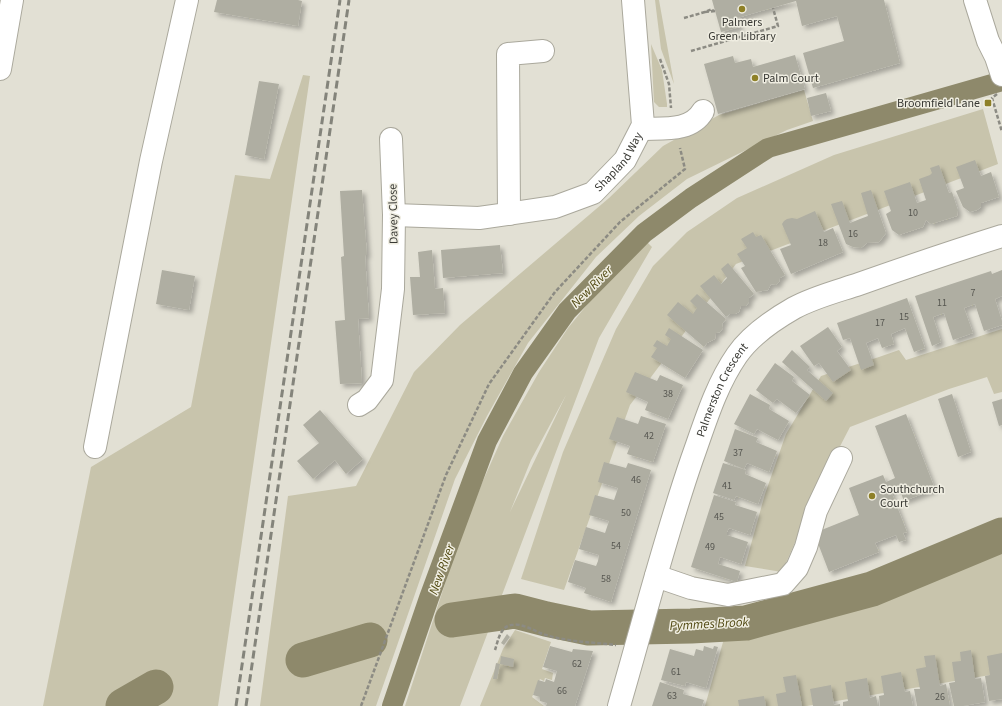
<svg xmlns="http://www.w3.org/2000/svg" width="1002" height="706" viewBox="0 0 1002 706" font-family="'Source Sans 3',sans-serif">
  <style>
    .green { fill: #c8c4ac; fill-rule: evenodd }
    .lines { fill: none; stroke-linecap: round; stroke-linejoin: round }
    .canal { stroke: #8e896b; stroke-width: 20 }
    .river { stroke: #8e896b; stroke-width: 35 }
    .building { fill: #afaea2; filter: url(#shadow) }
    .minor-casing { stroke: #aaa89c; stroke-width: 24 }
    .major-casing { stroke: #aaa89c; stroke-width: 24 }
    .path { stroke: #8c8b83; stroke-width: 2.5; stroke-dasharray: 4 2; stroke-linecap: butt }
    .minor { stroke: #fff; stroke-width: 22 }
    .major { stroke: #fff; stroke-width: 22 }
    .rail { stroke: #84847b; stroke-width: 3; stroke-dasharray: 8 4; stroke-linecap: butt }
    .poi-dot { fill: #8e8027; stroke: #efede1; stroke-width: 1.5 }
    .labels { text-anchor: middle; stroke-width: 3; stroke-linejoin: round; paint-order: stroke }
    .number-label { font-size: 10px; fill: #565650 }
    .poi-label { font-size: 12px; fill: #393934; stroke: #efede1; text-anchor: start }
    .street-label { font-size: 12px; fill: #393934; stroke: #efede1 }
    .water-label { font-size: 13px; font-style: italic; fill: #524a13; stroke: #efede1 }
  </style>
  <defs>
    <filter id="shadow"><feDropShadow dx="3.5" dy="3.5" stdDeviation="2" flood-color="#0004"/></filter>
  </defs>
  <rect width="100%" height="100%" fill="#e2e0d4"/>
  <path class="green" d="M655,0h4l15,84 -13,-35z
    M651,44l11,26 5,34v3h-8l-5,-5z
    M303,75l7,1 -92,630h-175l48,-239 100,-60 44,-232 35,4z
    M804,90l9,31 -26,9 -100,49 -48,37 -43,41 -68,86 -41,73 -32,63 -79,227h-116l28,-210 68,-10 58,-114 46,-47 149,-127 54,-52 56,-31z
    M983,109l15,55 -262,100 -106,141 -66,185 -43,-11 42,-127 53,-123 37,-63 34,-34 50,-34 97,-43z
    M646,241l6,6 -53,91 -139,368h-55l56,-171 21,-52 21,-47 36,-64 29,-44 50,-61zM566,395l-56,117 21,-52z
    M1002,329v63l-8,2 -7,-17 -38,12 -99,38 -30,58 -38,87 -37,-6 20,-72 21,-60 35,-58 58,-19 20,-7 7,10z
    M1002,543v130l-195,33h-102l20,-71 21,-2 128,-36 80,-33z
    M515,630l36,12 -9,27 11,4 -1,7 -7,-2 -1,3 -4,-2 -8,18 12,9h-64l23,-57z"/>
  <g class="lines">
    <path class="canal" d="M392,706l37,-108 58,-157 36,-68 44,-62 77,-78 47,-35 77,-50 234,-67"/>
    <path class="river" d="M452,620l63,-9 31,8 43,9 102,-2 55,-3 126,-34 130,-54
      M303,660l67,-20
      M123,706l33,-19"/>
  </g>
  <path class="building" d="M217,0h81l4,1 -4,25 -84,-14z
    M712,0h172l16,63 -87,25 -10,-35 41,-12 -7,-25 -35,10 -6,-25 -59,17 3,9 -19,5z
    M795,55l10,34 -87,25 -14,-50 29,-8 2,7 16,-4 2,8z
    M259,81l20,3 -15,75 -19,-4z
    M826,93l5,18 -20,5 -4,-18z
    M975,160l6,16 10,-4 8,25 -18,6v4l-4,3 -7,2 -7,-5 -7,-16 8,-3 -8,-21z
    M939,165l10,28 3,-1 6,18 -1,6 -26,8 -5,-4 -3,7 -24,8 -7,-5 -6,-16 5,-3 -7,-20 26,-9 7,21 9,-3 -7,-21 11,-4 2,-2 -2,-5z
    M362,190l5,65h-2l4,63 -11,1 4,64 -22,1 -5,-63 10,-1 -4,-63 3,-1 -4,-65z
    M871,190l15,43 -7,9 -12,1 -6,5 -8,-1 -7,-3 -15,-40 11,-3 8,22 10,-4 8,-3 -7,-23z
    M815,211l9,21 9,-4 10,24 -52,22 -11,-25 11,-4 -9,-21 2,-3 3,-2 5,-1 5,1z
    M753,232l3,5 5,-2 24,40 -5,3 -1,4 -3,3 -5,-1 -3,6 -12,2 -15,-24 4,-2 -8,-12 10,-6 -6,-9z
    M500,245l3,28 -60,5 -2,-28z
    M432,250l3,39 8,-1 2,25 -32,2 -3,-38h10l-2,-25z
    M728,263l26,31 -5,4v4l-3,4h-5l-2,6 -4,2h-5l-4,3 -26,-31 14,-11 7,9 6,-6 -6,-9z
    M162,270l33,6 -6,34 -33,-6z
    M1002,270v26l-7,3 7,22v4l-18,6 -9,-27 -11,4 9,25 -20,7 -9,-27 -11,4 8,25 -9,4 -17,-50 76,-25 1,3z
    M697,294l29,25 -4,5 1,4 -3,4 -4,1 -1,6 -8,4 -3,4 -37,-32 11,-13 15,12 4,-6 -7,-7z
    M907,298l18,50 -11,4 -9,-24 -14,6 3,10 -12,4 -4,-10 -12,5 8,22 -13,5 -11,-32 -7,2 -6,-17z
    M828,327l14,20 -5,4 14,19 -18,12 -14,-19 -5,3 -14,-20z
    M669,328l34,22 -18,28 -34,-21 6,-9 -4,-2 4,-6 10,6 4,-7 -6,-4z
    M792,350l18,17 -3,3 26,23 -7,8 -44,-39z
    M775,363l19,14 -2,4 18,14 -14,18 -19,-14 -4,4 -17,-13z
    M635,372l22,9 3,-6 23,10 -15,34 -23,-9 3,-8 -22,-10z
    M750,394l20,11 -1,4 20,12 -11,19 -21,-11 -3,5 -20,-10z
    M952,394l19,58 -13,5 -20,-58z
    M1002,399v26l-3,1 -7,-24z
    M320,410l43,49 -17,15 -11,-14 -22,19 -16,-18 22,-18 -16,-18z
    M906,414l29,75 -31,12 -5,-13 -8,3 16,41 -4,1 3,7 -7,2 -3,-7 -21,8 4,9 -50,20 -15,-39 45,-18 -10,-27 34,-13 3,7 9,-4 -20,-52z
    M641,416l25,8 -13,38 -26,-8 3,-8 -21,-7 8,-22 21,7z
    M735,429l23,9 -2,4 21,9 -8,21 -22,-9 -3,6 -20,-8z
    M604,462l22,6 2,-5 23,7 -40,132 -27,-9 2,-5 -18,-6 7,-22 21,6 2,-5 1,-6 -20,-6 7,-22 19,6 4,-12 -20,-6 6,-20 19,5 4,-12 -20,-6z
    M723,463l23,7 -1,4 21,9 -8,21 -22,-8 -2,4 -21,-7z
    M714,495l22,7 -1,3 22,7 -7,23 -21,-7 -2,4v3l21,7 -7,22 -21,-7 -2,7 22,7 -3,11 -46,-15z
    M507,634l3,3 -6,8 -3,-2z
    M550,646l22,6 1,-3 20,2 -18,55h-29l1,-3 -7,-2v-4l-7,-2 5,-15 7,2 1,-3 8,3 3,-11 -14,-4z
    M704,646l9,3 1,-3 4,1 -12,41 -20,-6 -1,4 -24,-6 9,-31 24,7 2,-7 7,2z
    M971,650l4,29 6,-1 4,24 -22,4h-9l-5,-23 6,-1 -3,-20 9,-1 -1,-9z
    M1002,653v46l-13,2 -4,-25 5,-1 -3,-19z
    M935,655l5,31 6,-2 4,22h-33l-3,-17h6l-4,-20 10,-2 -2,-11z
    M501,656l13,3 -1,8 -13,-3z
    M496,663l4,1 -3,15h-4z
    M901,672l4,20 5,-1 3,15h-33l-1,-10 5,-1 -3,-19z
    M796,675l6,31h-24l-2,-12 10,-2 -3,-15z
    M867,678l3,20 6,-2 2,10h-35v-4l5,-1 -3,-19z
    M660,682l24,8 -1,4 21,6 -2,6h-50z
    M831,685l3,20 6,-1v2h-27l-3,-17z
    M764,696l2,10h-27l-1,-6z"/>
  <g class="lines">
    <defs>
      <g id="minor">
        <path d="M0,69l12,-69"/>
        <path d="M642,129c21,-1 49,3 61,-18"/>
        <path d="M509,214l-1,-160 35,-3"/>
        <path id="s1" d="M394,215l85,3 76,-11 38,-14 32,-33 18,-35 -10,-125"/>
        <path d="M359,405l8,-5 15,-20 11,-91 1,-74 -3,-76"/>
        <path d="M95,447l56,-286 36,-161"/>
        <path d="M656,576l35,12 37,7 55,-11 14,-16 9,-21 10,-36 25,-53"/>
        <path id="s2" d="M619,706c24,-82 45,-166 73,-247 13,-36 23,-72 45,-104 14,-20 36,-35 57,-47 20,-11 44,-17 65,-24 48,-17 95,-33 143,-48"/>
      </g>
      <path id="major" d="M975,0l13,41 8,16 6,18"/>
    </defs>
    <use href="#minor" class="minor-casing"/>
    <use href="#major" class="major-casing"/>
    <path class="path" d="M705,12l10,-1
      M684,18l21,-6 7,-3 1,2
      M691,51l87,-25 -5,-18
      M660,59l9,25 2,24
      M997,94l-5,4 10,34
      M495,650c3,-9 5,-23 16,-25 9,-2 21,4 29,8 24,9 51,9 76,12
      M361,706l85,-231 43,-91 66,-92 65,-70 65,-53 -5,-21"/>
    <use href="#minor" class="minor"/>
    <use href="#major" class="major"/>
    <path class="rail" d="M236,706l104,-706
      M246,706l103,-706"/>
  </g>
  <g class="poi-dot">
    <circle cx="742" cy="9" r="4"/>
    <circle cx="755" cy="78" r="4"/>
    <rect x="984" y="99" width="8" height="8" rx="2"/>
    <circle cx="872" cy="496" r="4"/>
  </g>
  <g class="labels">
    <g class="number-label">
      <text x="913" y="216">10</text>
      <text x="853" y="237">16</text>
      <text x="823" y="246">18</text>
      <text x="973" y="296">7</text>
      <text x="942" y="306">11</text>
      <text x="904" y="320">15</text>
      <text x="880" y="326">17</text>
      <text x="668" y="397">38</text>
      <text x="649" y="439">42</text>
      <text x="738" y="456">37</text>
      <text x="636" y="483">46</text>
      <text x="727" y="489">41</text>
      <text x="626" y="516">50</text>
      <text x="719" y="520">45</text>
      <text x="616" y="549">54</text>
      <text x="710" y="550">49</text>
      <text x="606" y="582">58</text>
      <text x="577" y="667">62</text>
      <text x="676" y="675">61</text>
      <text x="562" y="694">66</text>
      <text x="672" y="699">63</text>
      <text x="940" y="700">26</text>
    </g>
    <g class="poi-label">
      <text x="742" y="26" text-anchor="middle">Palmers<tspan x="742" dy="14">Green Library</tspan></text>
      <text x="763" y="82">Palm Court</text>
      <text x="980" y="107" text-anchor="end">Broomfield Lane</text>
      <text x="880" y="493">Southchurch<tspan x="880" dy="14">Court</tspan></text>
    </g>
    <g class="street-label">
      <text dy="4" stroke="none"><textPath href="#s1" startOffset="243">Shapland Way</textPath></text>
      <text transform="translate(393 214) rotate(-91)" y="4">Davey Close</text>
      <text dy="4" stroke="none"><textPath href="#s2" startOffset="333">Palmerston Crescent</textPath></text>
    </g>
    <g class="water-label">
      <text transform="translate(591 286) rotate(-45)" y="5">New River</text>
      <text transform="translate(441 569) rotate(-70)" y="5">New River</text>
      <text transform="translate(709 623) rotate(-3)" y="5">Pymmes Brook</text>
    </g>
  </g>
</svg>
